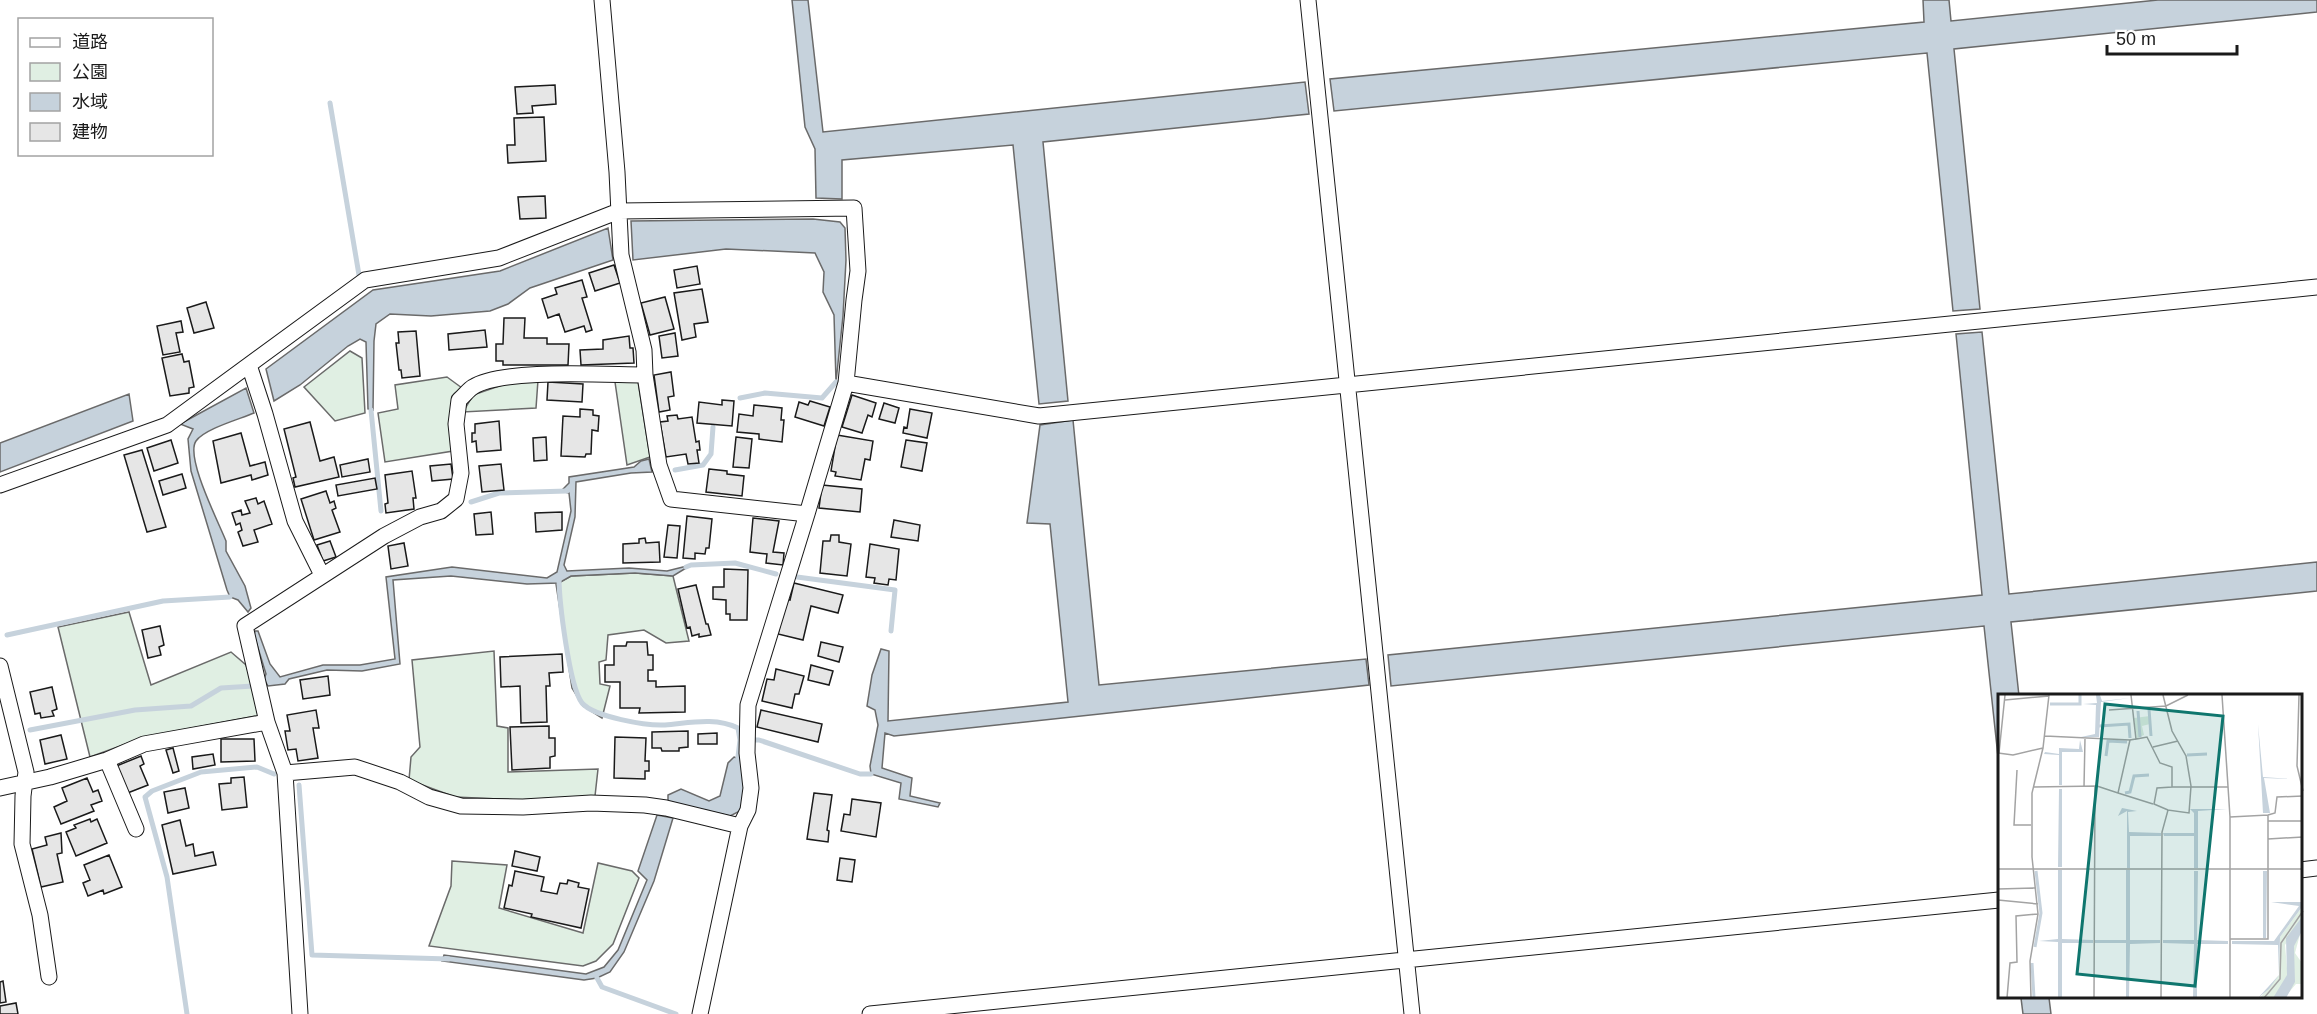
<svg xmlns="http://www.w3.org/2000/svg" width="2317" height="1014" viewBox="0 0 2317 1014" font-family="Helvetica,'Noto Sans JP',sans-serif">
  <style>
    .green { fill: #e0efe3; stroke: #6a6a6a; stroke-width: 1.5 }
    .water { fill: #c6d2dc; stroke: #6a6a6a; stroke-width: 1.5 }
    .lines { fill: none; stroke-linecap: round; stroke-linejoin: round }
    .stream { stroke: #c6d2dc; stroke-width: 5 }
    .building { fill: #e6e6e6; stroke: #1a1a1a; stroke-width: 1.5 }
    .minor-casing { stroke: #1a1a1a; stroke-width: 17 }
    .minor { stroke: #fff; stroke-width: 15 }
    .inset-river { fill: none; stroke: #c6d2dc; stroke-width: 3 }
    .inset-road { fill: none; stroke: #a3a3a3; stroke-width: 1.5 }
    .view { fill: #0f766e; fill-opacity: 0.15; stroke: #0f766e; stroke-width: 3 }
    .inset-edge { fill: none; stroke: #1a1a1a; stroke-width: 3 }
  </style>
  <rect width="100%" height="100%" fill="#fff"/>
  <path class="green" d="M350,351l12,7 3,55 -30,8 -31,-34z
    M447,377l15,11 -9,63 -68,11 -7,-49 20,-4 -3,-24z
    M538,380l-2,28 -73,4 10,-17 32,-11z
    M615,382h23l12,75 -23,8z
    M635,573l38,3 16,65 -23,2 -22,-13 -36,5 -2,25 -7,2 1,22 10,2 -8,32 -19,-12 -11,-18 -16,-104 15,-8z
    M129,612l22,73 80,-33 15,13 16,50 -117,22 -55,20 -32,-130z
    M494,651l3,75 11,2v44l90,-3 -3,27 -77,4 -63,-3 -46,-17 2,-23 9,-10 -8,-87z
    M452,861l55,4 -8,43 84,25 15,-70 34,8 7,7 -26,66 -17,17 -13,5 -154,-20 22,-60z"/>
  <path class="water" d="M792,0h16l15,132 482,-50 4,32 -266,28 25,259 -29,3 -26,-259 -171,15v39l-26,-1 -1,-49 -10,-22z
    M1923,0h26l2,21 207,-21h159v12l-363,37 26,260 -27,2 -26,-258 -593,58 -4,-32 594,-57z
    M813,219l27,3 5,6 1,32 -3,56 -7,66 -2,-67 -11,-23 1,-20 -9,-19 -89,-4 -93,11 -2,-39z
    M608,228l5,32 -83,28 -22,16 -18,7 -59,5 -41,-2 -14,10 -2,17 -1,69 -5,-1 -2,-67 -6,-3 -12,7 -48,39 -26,16 -8,-32 107,-79 127,-19z
    M1982,332l27,262 308,-32v29l-306,31 8,74h-20v70l-15,-140 -593,60 -3,-31 594,-60 -26,-261z
    M246,388l8,25c-14,6 -50,16 -58,28 -11,16 23,82 30,100v10l19,35 6,22 -3,4 -10,-12 -8,-3 -3,-7 -36,-119 -3,-32 5,-10 -13,-5z
    M129,394l4,27 -133,51v-29z
    M1073,420l26,265 267,-26 3,26 -475,51 -9,-3 -3,35 30,10 -2,18 30,7 -2,4 -39,-8 2,-16 -30,-9 -1,-8 8,-41 -3,-15 -8,-4 5,-31 9,-26 8,2 -1,70 180,-19 -18,-178 -23,-1 13,-98z
    M649,459l3,13 -21,1 -55,9 -1,35 -11,48 3,6 62,-3 38,3 24,-6 -18,11 -38,-3 -64,3 -12,7 -32,1 -76,-8 -58,4 7,84 -38,7 -35,-1 -38,9 -4,5 -17,2 -4,-7 2,-5 -12,-39 1,-4h3l12,33 10,13 43,-12h37l35,-6 -9,-82 66,-10 95,11 10,-6 14,-61 -2,-18 -8,-2 8,-8v-6l65,-10 7,-6z
    M734,757l8,3 5,31 -5,19 -12,6 -62,-14v-7l13,-6 28,12 11,-5 8,-33z
    M657,815l16,3 -19,63 -30,71 -14,20 -13,6 -13,2 -142,-19 2,-6 142,19 18,-7 14,-17 29,-70 -9,-9z
    M2021,998h28l2,16h-28z"/>
  <g class="lines">
    <path class="stream" d="M330,103l29,172
      M740,398l25,-5 57,5 14,-16
      M371,410l10,101
      M675,470l28,-5 8,-11 2,-27
      M471,502l28,-9 68,-2
      M686,567l5,-2 44,-2 41,11
      M559,577c0,23 10,109 23,126 12,14 65,23 83,22 25,-2 50,-8 73,3l2,12 -3,25
      M797,577l98,13 -4,41
      M7,635l156,-34 67,-4
      M30,730l105,-20 56,-4 30,-18 32,-2
      M751,740h8l101,34h11
      M299,785l13,170 137,4
      M597,978l5,9 74,27
      M187,1014l-20,-137 -22,-80 7,-6 49,-19 56,-5 17,7"/>
  </g>
  <path class="building" d="M555,85l1,19 -24,2 1,7 -16,1 -2,-27z
    M544,117l2,44 -38,2 -1,-18h8l-1,-27z
    M545,196l1,22 -26,1 -2,-22z
    M614,265l6,18 -25,8 -6,-18z
    M697,266l3,18 -23,4 -3,-18z
    M582,280l5,17 -5,1 10,32 -6,2 -2,-6 -19,6 -6,-18 -11,4 -6,-19 15,-5 -2,-6z
    M702,289l6,33 -14,2 2,13 -14,3 -8,-47z
    M665,297l9,32 -24,6 -9,-32z
    M206,302l8,26 -20,5 -7,-25z
    M504,318h21l-1,20h23v6h22l-1,21h-65v-4h-7v-17h7z
    M181,321l2,11 -7,1 4,19 -17,3 -6,-29z
    M485,330l2,17 -38,3 -1,-16z
    M416,331l4,45 -18,2 -1,-8h-2l-3,-27h3l-1,-11z
    M675,333l3,23 -16,2 -3,-22z
    M629,336l1,12h3l1,15 -53,2 -1,-15 23,-1v-9z
    M182,354l2,8 5,-1 5,26 -5,1v5l-19,3 -8,-38z
    M671,372l3,24 -6,1 2,13 -11,2 -5,-37z
    M548,382l35,2 -1,18 -35,-2z
    M852,395l24,8 -4,14 -4,-2 -6,18 -20,-6z
    M722,400l12,1 -2,25 -35,-3 2,-21 23,3z
    M810,401l20,6 -6,19 -29,-9 4,-15 9,3z
    M884,403l15,5 -4,15 -16,-4z
    M754,405l28,3 -1,12h3l-2,22 -23,-3v-5l-22,-2 2,-18 14,2z
    M580,409l13,1v5l6,1 -1,15 -6,-1 -1,24h-5l-1,3 -24,-1 2,-40 17,1z
    M910,409l22,4 -5,25 -24,-5 1,-6 3,1z
    M677,415l1,4 14,-2 4,25 3,-1 1,9h-3l2,13 -11,1 -2,-10 -20,3 -6,-35 8,-1 -1,-5z
    M499,421l2,29 -24,2 -1,-11 -4,1v-9h3v-9z
    M310,422l10,39 14,-4 5,20 -44,10 -2,-9 3,-1 -12,-48z
    M241,433l9,33 15,-4 3,13 -16,5 -1,-5 -30,8 -8,-42z
    M837,435l36,6 -3,19 -5,-1 -4,21 -26,-4 1,-4 -5,-1z
    M546,437l1,23 -13,1 -1,-23z
    M736,437l16,2 -3,29 -16,-1z
    M171,440l7,23 -24,8 -7,-23z
    M906,440l21,3 -5,28 -21,-4z
    M142,450l24,77 -19,5 -23,-77z
    M368,459l2,13 -28,5 -2,-12z
    M451,464l2,15 -21,2 -2,-15z
    M501,464l3,26 -22,2 -3,-26z
    M709,469l18,2v3l17,2 -2,20 -36,-4z
    M412,471l4,27h-3l1,11 -28,4 -1,-9 3,-1 -3,-28z
    M182,474l4,14 -23,7 -4,-14z
    M375,478l2,11 -39,7 -2,-11z
    M822,485l40,4 -2,23 -41,-4z
    M326,491l4,12 4,-2 2,7 -4,2 8,22 -26,8 -13,-41z
    M256,498l2,6 6,-3 8,23 -18,6 4,12 -15,4 -5,-14 4,-2 -2,-7 -4,2 -4,-12 9,-3 1,5 8,-2 -5,-12z
    M491,512l2,22 -17,1 -2,-21z
    M562,512v18l-26,2 -1,-19z
    M687,516l25,3 -3,29h-3l-1,6 -10,-1v6l-12,-1z
    M753,518l26,3 -6,31 11,1 -1,12 -17,-2 1,-9 -17,-2z
    M894,520l26,5 -2,16 -27,-4z
    M668,525l12,1 -3,32 -13,-1z
    M831,535h8v7l12,2 -4,32 -27,-3 3,-32h7z
    M645,538l1,5 13,-1 1,20 -37,1v-19l16,-1v-4z
    M330,541l6,16 -13,4 -6,-16z
    M404,543l4,23 -17,3 -3,-23z
    M870,544l29,5 -3,31 -7,-1 -1,6 -14,-2 1,-5 -9,-1z
    M724,569l24,1 -1,50h-17v-6h-4v-14l-13,-1v-12h11z
    M794,583l49,12 -5,18 -27,-7 -8,34 -25,-6 8,-35 4,1z
    M696,585l10,39h2l3,11 -12,2v-3l-7,2 -2,-9 -3,1 -9,-39z
    M160,626l4,19 -5,2 2,8 -13,3 -6,-28z
    M627,642h20l1,13h5v15h-5v11h8v6l29,-1v26l-46,1 1,-5h-20v-26h-15v-17h9v-19h12z
    M821,642l22,5 -4,15 -21,-6z
    M562,654l1,18 -14,1 1,13h-4l1,36 -26,1 -1,-37 -19,1 -1,-30z
    M811,665l22,6 -4,14 -21,-5z
    M776,669l28,7 -5,18h-4l-3,14 -30,-7 5,-22 7,1z
    M328,676l2,19 -27,4 -3,-19z
    M52,687l5,22 -5,2 2,5 -13,2 -1,-5 -5,1 -5,-22z
    M316,710l3,18h-6l5,30 -20,3 -2,-12 -8,1 -3,-19h5l-3,-16z
    M761,710l61,14 -4,18 -61,-15z
    M549,726v12h6v18l-5,1v11l-38,2 -2,-43z
    M688,731v16l-9,1v3h-17l-1,-3h-9v-16z
    M717,733v11h-19v-10z
    M61,735l6,24 -22,5 -5,-24z
    M615,737l31,1 -1,23h4v10h-4v8l-31,-1z
    M221,739h33l1,22 -34,1z
    M173,748l6,23 -6,2 -7,-23z
    M213,754l2,11 -22,4 -1,-12z
    M141,756l3,8 -4,2 8,19 -23,9 -11,-27z
    M244,777l3,30 -25,3 -3,-26 12,-1v-5z
    M87,778l6,14 5,-2 4,11 -11,4 3,6 -33,13 -7,-17 13,-6 -5,-13z
    M185,788l4,20 -21,5 -4,-21z
    M814,793l18,2 -5,35 2,1 -1,11 -21,-3z
    M852,799l29,4 -5,34 -35,-6 3,-17 6,1z
    M90,819l1,3 6,-3 10,24 -31,13 -10,-24 10,-4 -2,-3z
    M180,820l6,26 7,-2 2,12 18,-4 3,13 -43,9 -11,-49z
    M61,833l1,20 -5,1 6,28 -22,5 -9,-38 15,-4 -2,-8z
    M515,851l25,6 -3,14 -25,-5z
    M109,855l13,32 -18,7 -1,-4 -15,6 -5,-13 7,-3 -6,-15z
    M840,858l15,2 -3,22 -15,-2z
    M515,871l29,6 -3,14 16,3 3,-11 7,1 1,-4 11,3 -1,4 11,2 -8,39 -50,-11 1,-3 -28,-6 5,-23 3,1z
    M3,981l3,21 -6,1v-21z
    M16,1003l2,11h-18v-8z"/>
  <g class="lines">
    <defs>
      <path id="minor" d="M602,0l15,172 4,83 23,95 1,25
        M1308,0l104,1014
        M249,365l16,49 30,107 27,54
        M0,485l167,-60 198,-145 134,-22 120,-47 235,-3 4,63 -4,29 -8,83 193,33 1278,-129
        M0,666l26,106 -3,24 -1,48 18,71 9,62
        M267,722l18,51 70,-6 45,15 29,15 32,9 62,1 68,-4 54,2 21,3 74,18 -40,188
        M107,760l29,69
        M285,773l15,241
        M0,788l50,-11 57,-17 37,-16 123,-22 -22,-96 139,-90 36,-19 21,-6 15,-12 5,-26 -5,-49 3,-24c5,-4 9,-10 14,-13 29,-19 134,-12 172,-12l14,90 12,34 136,15 39,-131
        M740,826l8,-16 3,-22 -4,-35 1,-48 59,-191
        M2300,870l17,-2
        M870,1014l1129,-114"/>
    </defs>
    <use href="#minor" class="minor-casing"/>
    <use href="#minor" class="minor"/>
  </g>
  <g transform="translate(1998 694)">
    <rect width="304" height="304" fill="#fff"/>
    <path d="M152,22v8l-8,2 2,9 -7,3 -3,-20zM304,213v10l-17,28 3,35 -11,18h-17l19,-23 1,-38zM304,233l-7,26 7,10v21h-6l-12,14 7,-48z" fill="#e0efe3"/>
    <path d="M98,1h4l2,6 28,-3 -29,4 -2,35h-18l14,-3 1,-29 -13,-1 14,-1zM260,30l5,53 27,2 2,9 -2,-9 -26,-1 6,35h-7zM82,46l3,12h-21v33h-3v-30l-15,-1 1,-2 14,2v-6l20,1zM61,95h3v78h-4zM124,114l15,3 -9,1 1,20 32,1v3h-31v32h-3v-57l-9,5zM192,115h37l-29,2v57h-4v-32h-30l-1,-3h31v-20zM60,176h4v69l31,1v3h-31v55h-4v-56l-19,-1 19,-2zM128,176h4v70h30v3l-30,1 -1,54h-3v-55h-31v-3h31zM196,177h4l-1,69 31,1v3h-31v54h-4l1,-54 -31,-1v-3h31zM265,177h4l-1,67h-3zM273,208h31v5l-22,30 -1,38 -10,14 -11,9 21,-23 -1,-30 -46,-1v-3h42l25,-35zM304,223v14l-8,15 1,36 -9,16h-13l14,-23 -1,-37z" fill="#c6d2dc"/>
    <path class="inset-river" d="M52,10h30v-9M151,15l2,27M140,17l2,26M101,32l30,-2 1,14M189,61l20,-1M108,62l2,-15 19,1M127,99l5,-1 4,-16 15,-1M37,253l6,-34 -5,-42M34,269l2,35"/>
    <path class="inset-road" d="M133,1l5,44 11,-2 13,26 12,4v20l-15,1 -3,16 14,6M224,1l8,122v181M301,1l-2,71 6,25M7,6l44,-4M111,16l57,-4 22,-11M47,42l85,4M155,53l25,-6M0,59l15,2 30,-7M1,59l6,-58M19,76l-3,55h17M36,93l63,-1 21,7 12,-53 6,-1M86,93l1,-49M174,93h56M120,99l35,11M270,121l7,-2 2,-16 26,-1M270,127h35M270,145l35,-2M0,175h305M0,195l37,-1M0,206l40,4M232,245h38v-124l-38,2M9,304l3,-35 7,-1 -1,-46 22,-2M33,304l-1,-37 8,-47 -6,-57v-64l11,-45 6,-53M96,304l1,-212M163,304l1,-166 6,-22 21,3 2,-27 -5,-30 -14,-25 -9,-36M266,304l16,-19 1,-36 22,-32"/>
    <path class="view" d="M107,10l118,12 -28,270 -118,-12z"/>
    <rect width="304" height="304" class="inset-edge"/>
  </g>
  <rect x="18" y="18" width="195" height="138" fill="#ffffff" stroke="#a3a3a3" stroke-width="1.5"/>
  <rect x="30" y="38" width="30" height="9" fill="#ffffff" stroke="#a3a3a3" stroke-width="1.5"/>
  <text x="72" y="48" font-size="18" fill="#1a1a1a">道路</text>
  <rect x="30" y="63" width="30" height="18" fill="#e0efe3" stroke="#a3a3a3" stroke-width="1.5"/>
  <text x="72" y="78" font-size="18" fill="#1a1a1a">公園</text>
  <rect x="30" y="93" width="30" height="18" fill="#c6d2dc" stroke="#a3a3a3" stroke-width="1.5"/>
  <text x="72" y="108" font-size="18" fill="#1a1a1a">水域</text>
  <rect x="30" y="123" width="30" height="18" fill="#e6e6e6" stroke="#a3a3a3" stroke-width="1.5"/>
  <text x="72" y="138" font-size="18" fill="#1a1a1a">建物</text>
  <path d="M2107 45v9h130v-9" fill="none" stroke="#1a1a1a" stroke-width="3"/>
  <text x="2116" y="45" font-size="18" fill="#1a1a1a" stroke="#ffffff" stroke-width="4.5" paint-order="stroke">50 m</text>
</svg>
